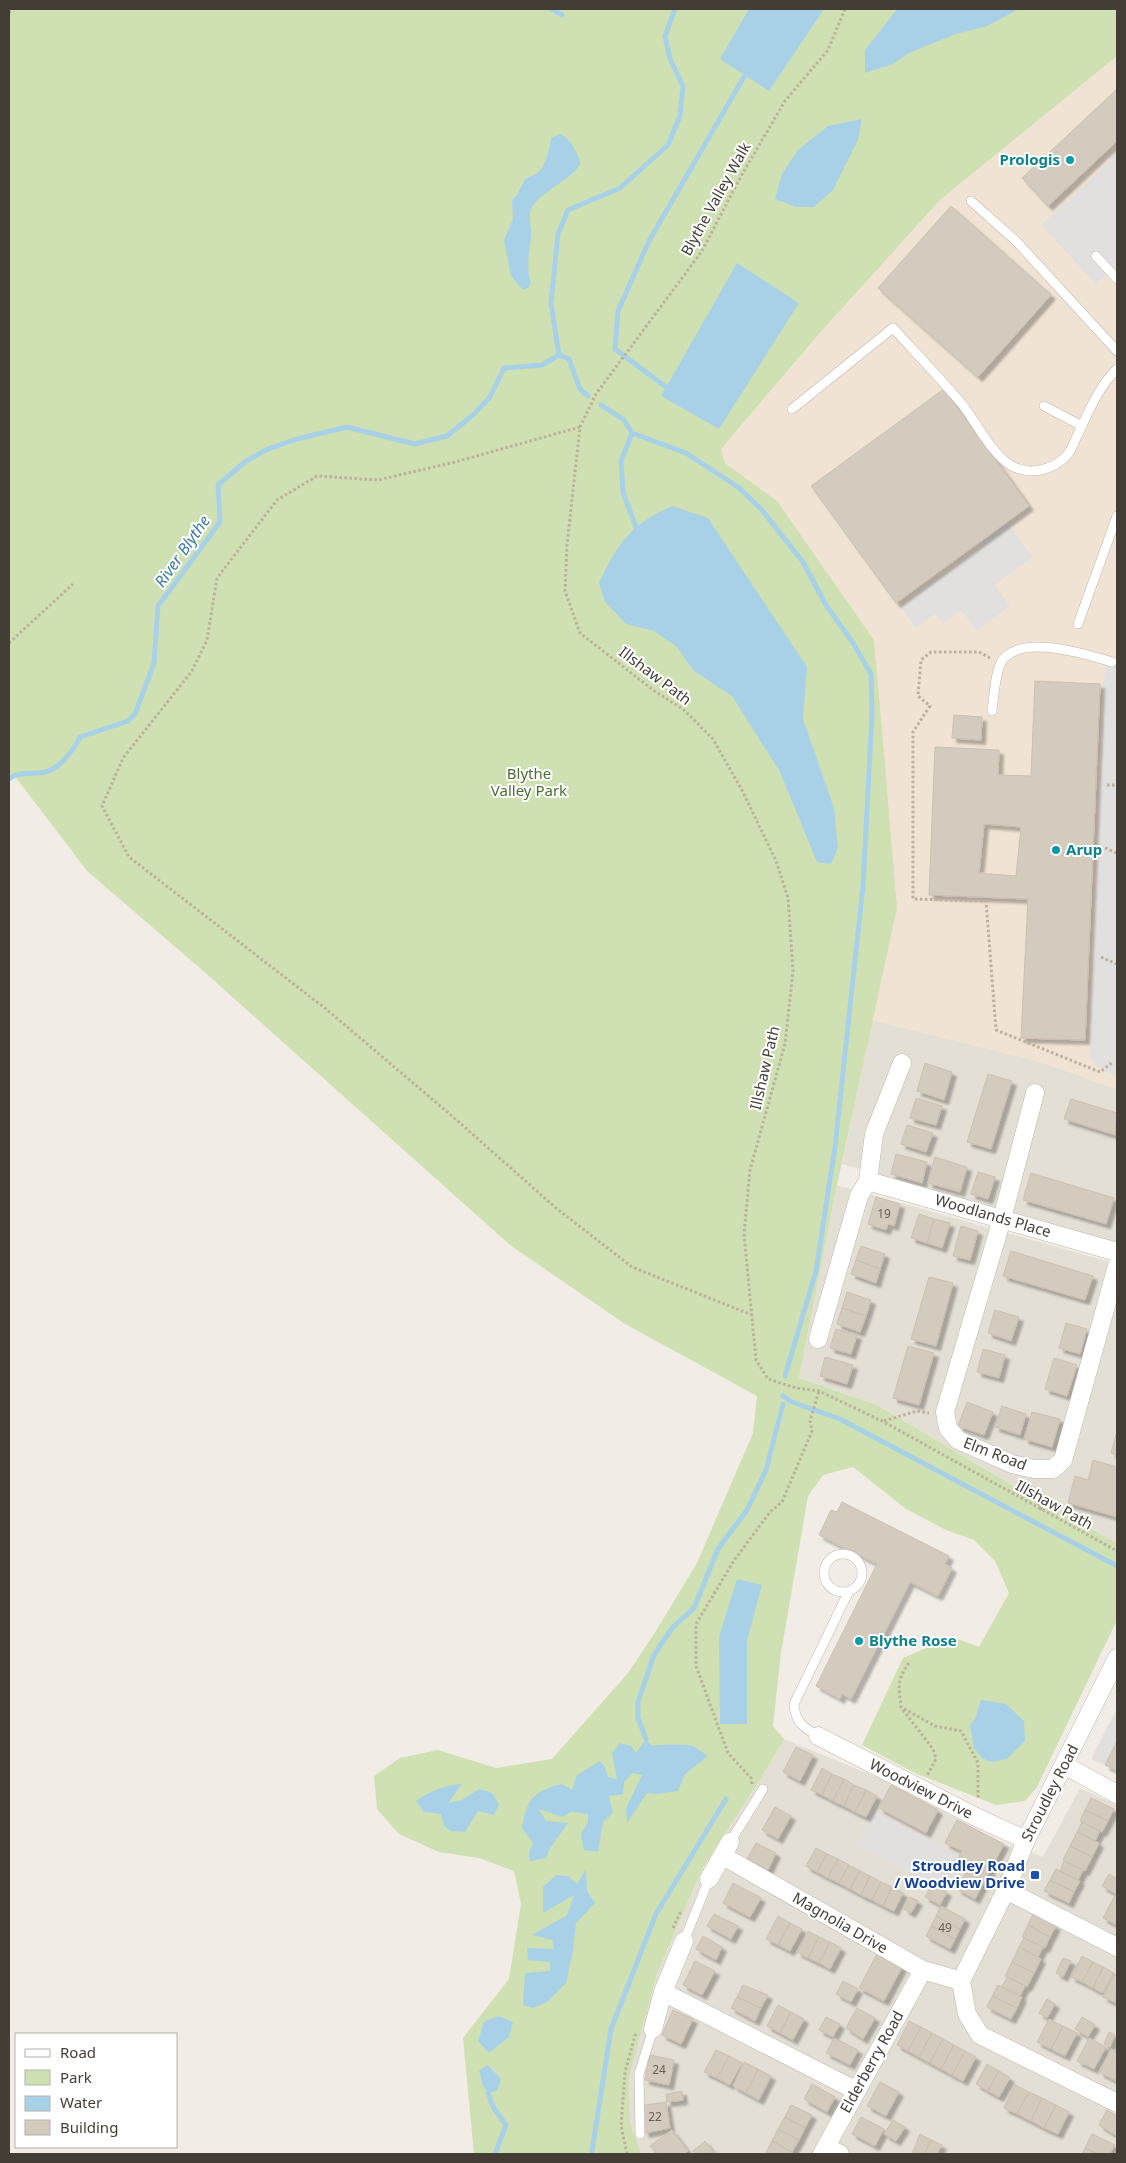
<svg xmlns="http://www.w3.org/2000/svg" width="1126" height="2163" viewBox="0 0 1126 2163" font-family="'Noto Sans',sans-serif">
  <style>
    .residential { fill: #e4dfd4 }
    .commercial { fill: #f1e3d3 }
    .green { fill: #cfe1b2 }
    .parking { fill: #e2e0de }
    .water { fill: #a8d1e8 }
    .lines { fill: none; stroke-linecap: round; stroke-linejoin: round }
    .stream { stroke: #a8d1e8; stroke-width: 5 }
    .building { fill: #d4cbbf; stroke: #cbbfb0; fill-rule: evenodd; filter: url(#shadow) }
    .service-casing { stroke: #beb7ac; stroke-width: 10 }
    .minor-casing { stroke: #beb7ac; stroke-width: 19 }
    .path { stroke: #bcaf9c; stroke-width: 3; stroke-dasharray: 2.5 2.5; stroke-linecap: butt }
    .service { stroke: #fff; stroke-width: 9 }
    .minor { stroke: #fff; stroke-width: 18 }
    .culture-dot { fill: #0f9aa8; stroke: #fff; stroke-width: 2 }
    .transit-dot { fill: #1a4fb4; stroke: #fff; stroke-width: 2 }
    .labels { text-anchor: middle; stroke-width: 4; stroke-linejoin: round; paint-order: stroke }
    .number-label { font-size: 12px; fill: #676058 }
    .culture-label { font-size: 15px; font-weight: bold; fill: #0d838f; stroke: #fff; text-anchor: start }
    .street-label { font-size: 15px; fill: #433d36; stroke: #fff }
    .park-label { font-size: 15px; fill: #4b6e2f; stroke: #fff }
    .transit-label { font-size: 15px; font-weight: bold; fill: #164399; stroke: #fff; text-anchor: end }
    .water-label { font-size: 16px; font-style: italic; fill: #3a7da3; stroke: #fff }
  </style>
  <defs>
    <filter id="shadow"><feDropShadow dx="4.5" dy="4.5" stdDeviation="1" flood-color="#0004"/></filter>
  </defs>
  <rect width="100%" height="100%" fill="#f1ede6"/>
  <path class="residential" d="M872,1020l169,42 76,27v155l-275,-80z
    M837,1185l280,79v279l-112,-62 -128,-76 -78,-27z
    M784,1739l105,43 115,62 39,13 37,-69 37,17v349h-476l-11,-32 -1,-44 28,-105 46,-106 57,-87z"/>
  <path class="commercial" d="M1117,56v1033l-76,-27 -169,-42 24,-112 -119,-407 -52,-38 -4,-14 97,-114 122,-135z"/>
  <path class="green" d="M9,9h1108v47l-177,144 -122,135 -97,114 4,14 52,38 97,139 10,113 13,155 -60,277 -38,193 78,27 128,76 112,62v77l-80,167 -12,14 -29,4 -81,-32 -53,-28 41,-87 49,-21 27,10 30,-54 -14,-32 -21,-21 -28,-10 -40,-21 -53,-42 -30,8 -15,21 -27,157 -8,73 11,13 -24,41 -57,87 -46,106 -28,105 1,44 11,32h-167l-11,-116 46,-59 12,-75 -7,-33 -35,-13 -40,-6 -40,-18 -22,-25 -3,-33 26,-18 38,-8 58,18 56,-9 76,-86 26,-39 43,-71 56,-130 4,-37 -132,-72 -115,-79 -309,-276 -114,-98 -73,-96 -5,4z"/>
  <path class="parking" d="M1117,150v115l-21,19 -55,-59 70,-65 -2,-2z
    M1008,523l25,34 -38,28 15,21 -33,25 -16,-21 -18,13 -8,-9 -19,14 -16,-21 84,-62 -2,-3z
    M1105,658l12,3v415l-11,-4 -16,-13z
    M1117,1708v33l-12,24 -14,-6z
    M874,1811l83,43 -5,10 9,5 -12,23 -93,-47z"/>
  <path class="water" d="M749,9h75l-55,82 -49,-32z
    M897,9h122l-32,17 -31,8 -47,19 -16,11 -28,9v-23z
    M862,119l-4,21 -25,50 -19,17h-18l-21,-8 7,-25 16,-24 30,-24z
    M560,134c9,3 20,21 20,31 -11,17 -46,29 -50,48 -1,8 2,16 1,24 -2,15 -5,31 0,46l-3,5 -5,2 -12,-14 -7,-36 9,-21 -1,-19 5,-5 8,-16c3,-2 8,-3 11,-5 9,-5 14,-27 15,-36z
    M737,263l62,40 -80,126 -58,-33z
    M672,506l36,12 99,149 -4,52 31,89 4,40 -7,16 -14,-2 -37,-90 -48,-76 -38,-25 -18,-25 -22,-15 -28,-7 -21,-22 -6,-19c18,-39 32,-59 73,-77z
    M737,1579l25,6 -15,56v83h-27l-1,-87z
    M981,1700l25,4 18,17 1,20 -18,18 -16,3 -9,-4 -8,-10 -4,-22 6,-10z
    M646,1739l6,7c6,-2 35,-2 41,0 5,3 10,7 15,10l-23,18 -7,17 -20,3 -11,-1 -20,30 -1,-15 16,-33 -9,-2 -9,9 -1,12 -14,2 4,17 -10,9 -5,30 -14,-2 -3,-16 7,-12v-8l-17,-2 -9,5 -23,-8 7,12 22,2 -19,27 -3,8 -16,3 -1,-9 4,-9 -11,-15c5,-29 11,-37 40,-44l10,6 5,-15 23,-14 5,6 3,10 9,2 -5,-26 8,-10 11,3 5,7z
    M462,1784l-14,19 14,-3 17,-11 13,4 7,11 -5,11 -16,-4 -13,21 -14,-1 -7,-5 -3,-12 -17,-2 -8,-11c14,-10 29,-16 46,-17z
    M586,1869l1,22 8,12 -19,20 -3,28 -7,32 -19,19 -14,6 -10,-3 2,-32 25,-2v-9l-22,-2 -1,-12 27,1 -2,-9 -20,-5 35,-20 7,-20 -31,18v-26l13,-12 12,1 9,8z
    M498,2016l15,6 -4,15 -20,16 -11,-12 6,-19z
    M488,2065l13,14 -4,12 -9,2 -5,-7 -4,-16z"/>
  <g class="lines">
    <path class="stream" d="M551,9l11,6
      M559,355l10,4 11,30 8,7
      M666,387l-51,-38 3,-38 31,-70 96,-166
      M601,405l23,15 8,13 -11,28 2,31 13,35
      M632,433l54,20 52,34 23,22 42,53 23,43 27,38 18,31 1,41 -9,171 -28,261 -19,124 -31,105
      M9,779c12,-10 29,-2 42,-9 11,-5 24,-22 29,-33l48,-16 7,-7 19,-51 4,-57 62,-84 -2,-37 28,-24 22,-12 29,-10 50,-12 68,17 32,-8 27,-22 16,-17 14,-29 38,-3 17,-10 -8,-52 7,-69 10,-24 52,-22 48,-43 12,-29 3,-30 -13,-27 -5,-23 10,-27
      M783,1396l9,6 48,17 277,147
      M646,1739l-8,-21v-16l16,-47 18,-27 22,-20 24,-59 29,-39 19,-40 17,-66
      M488,2093l5,14 13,18 -11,29
      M592,2151l19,-122 45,-115 70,-115"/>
  </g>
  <path class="building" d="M1117,89v52l-69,65 -26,-28z
    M951,206l100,89 -73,82 -100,-89z
    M944,389l85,117 -133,97 -85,-117z
    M1035,681l65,3 -15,356 -64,-2 7,-139 -99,-4 6,-148 64,3 -1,25 33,1zM984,824l37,3 -5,49 -37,-3z
    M954,715l28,2 -1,23 -29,-2z
    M925,1063l27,9 -8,28 -27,-9z
    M988,1074l24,7 -21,68 -24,-7z
    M916,1098l26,8 -6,19 -26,-7z
    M1071,1099l46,14 -2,22 -51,-16z
    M907,1125l26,8 -7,19 -25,-8z
    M896,1154l31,8 -5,21 -31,-9z
    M935,1157l32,10 -7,25 -32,-9z
    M978,1172l17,5 -7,22 -17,-5z
    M1031,1173l83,25 -8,26 -83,-24z
    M876,1197l24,7 -6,22 -6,-2 -2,6 -18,-6z
    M919,1214l15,5 -7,24 -16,-5z
    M934,1219l16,4 -8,25 -15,-5z
    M961,1226l17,5 -8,29 -17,-4z
    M861,1246l24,8 -5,15 -24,-9z
    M1011,1251l82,25 -8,24 -82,-24z
    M856,1260l24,9 -4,14 -25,-9z
    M929,1277l24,6 -17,63 -25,-7z
    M847,1292l24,8 -5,16 -24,-8z
    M842,1308l24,8 -6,16 -23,-8z
    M995,1310l24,7 -8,24 -23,-8z
    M1066,1323l21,6 -7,25 -21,-6z
    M836,1329l21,6 -6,19 -21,-6z
    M908,1346l26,7 -15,52 -26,-7z
    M983,1349l22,6 -6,23 -22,-6z
    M825,1357l28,8 -6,19 -27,-8z
    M1054,1358l23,7 -10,31 -22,-7z
    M967,1402l26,10 -9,23 -26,-9z
    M1002,1406l24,8 -6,21 -25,-8z
    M1032,1412l28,7 -8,28 -28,-8z
    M1117,1431v24l-6,-2z
    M1093,1460l24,7v50l-49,-14 7,-27 13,4z
    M842,1502l107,54 -4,8 7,4 -14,28 -28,-14 -59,117 -9,-5 -2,5 -24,-13 61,-122 -58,-29 12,-25 6,2z
    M1117,1741v30l-12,-6z
    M796,1747l17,8 -13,26 -17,-9z
    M822,1768l10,6 -10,21 -11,-5z
    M832,1774l12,5 -11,22 -11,-6z
    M844,1779l10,6 -10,21 -11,-5z
    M854,1785l12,5 -11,22 -11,-6z
    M891,1785l47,25 -12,23 -47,-25z
    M866,1790l11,6 -11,21 -11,-5z
    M1091,1798l23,11 -6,12 -23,-11z
    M775,1807l16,9 -13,23 -16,-9z
    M1085,1810l23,11 -6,11 -22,-11z
    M957,1820l47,24 -29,55 -18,-10 10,-19 -12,-6 7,-13 -17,-8z
    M1082,1822l18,9 -5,10 -18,-9z
    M1077,1832l22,11 -7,14 -22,-11z
    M756,1843l20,10 -8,17 -21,-11z
    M1070,1846l22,11 -7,14 -22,-11z
    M816,1848l11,6 -10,18 -11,-6z
    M827,1854l11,5 -10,19 -11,-6z
    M838,1859l11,6 -10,18 -11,-5z
    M1064,1861l19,9 -5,10 -18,-9z
    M849,1865l11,6 -10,18 -11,-6z
    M1056,1869l24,12 -6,11 -24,-12z
    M860,1871l10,5 -9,19 -11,-6z
    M1109,1874l8,5 -1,15 -14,-8z
    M870,1876l11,6 -9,18 -11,-5z
    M1050,1880l24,12 -5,11 -25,-12z
    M881,1882l11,5 -9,19 -11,-6z
    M733,1883l28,15 -11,19 -27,-14z
    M932,1884l15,8 -7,13 -15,-8z
    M892,1887l11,6 -9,18 -11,-5z
    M1115,1895l2,1v29l-14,-7z
    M910,1897l8,4 -7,12 -7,-4z
    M941,1906l24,13 -5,10 -24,-13z
    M714,1914l24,12 -7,13 -24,-13z
    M1033,1914l23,12 -6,11 -22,-12z
    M778,1916l12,7 -12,22 -12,-6z
    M936,1916l24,13 -5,10 -24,-13z
    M790,1923l12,6 -12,22 -12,-6z
    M1028,1925l22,12 -5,11 -23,-11z
    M931,1926l24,13 -5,10 -24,-13z
    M808,1931l11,6 -11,21 -11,-6z
    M703,1936l19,11 -6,13 -20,-11z
    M819,1937l11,5 -11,21 -11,-5z
    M1024,1938l19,9 -5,10 -19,-10z
    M830,1942l11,6 -11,21 -11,-6z
    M1019,1947l22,12 -7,14 -22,-11z
    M877,1954l25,13 -18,34 -25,-13z
    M1082,1956l11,6 -11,20 -11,-5z
    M1063,1958l8,3 -8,16 -7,-4z
    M695,1961l20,10 -13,24 -19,-10z
    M1012,1962l22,11 -7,14 -22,-11z
    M1093,1962l10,5 -10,21 -11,-6z
    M1103,1967l11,6 -11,20 -10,-5z
    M1114,1974l3,2 -1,27 -13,-6z
    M1007,1977l18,9 -5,10 -18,-9z
    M843,1981l15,8 -7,13 -15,-8z
    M743,1985l25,10 -7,13 -24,-11z
    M998,1985l24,12 -5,11 -25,-12z
    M992,1996l25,12 -6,11 -24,-12z
    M737,1997l24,11 -6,13 -24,-13z
    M1047,1999l8,5 -8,14 -8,-5z
    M778,2005l13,7 -11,21 -13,-7z
    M857,2008l18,10 -12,21 -17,-11z
    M673,2010l20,9 -12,25 -19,-9z
    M791,2012l13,7 -11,21 -13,-7z
    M826,2017l14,7 -7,13 -14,-7z
    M1082,2017l13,8 -7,12 -13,-8z
    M1049,2019l14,7 -12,23 -14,-7z
    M909,2021l12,6 -13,24 -11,-6z
    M1063,2026l14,7 -12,23 -14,-7z
    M921,2027l11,6 -13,24 -11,-6z
    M1109,2032l6,3 -5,12 -6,-3z
    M932,2033l11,6 -13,24 -11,-6z
    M834,2038l24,12 -8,15 -24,-12z
    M1089,2038l17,9 -12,22 -17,-8z
    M943,2039l11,6 -13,24 -11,-6z
    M954,2045l11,6 -13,24 -11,-6z
    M1111,2049l6,3 -1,29 -17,-9z
    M716,2050l13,6 -12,22 -13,-6z
    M965,2051l11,6 -13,24 -11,-6z
    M650,2055l24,5 -5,25 -24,-5z
    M729,2056l13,7 -12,22 -13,-7z
    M744,2062l14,7 -12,24 -13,-7z
    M987,2064l12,7 -11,20 -12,-7z
    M758,2069l13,7 -12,24 -13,-7z
    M999,2071l11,7 -11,19 -11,-6z
    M880,2082l19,10 -13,24 -19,-10z
    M812,2084l23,13 -8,15 -23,-13z
    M1015,2085l14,7 -12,22 -13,-6z
    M682,2091l1,9 -16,2 -1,-8z
    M1029,2092l13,6 -11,23 -14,-7z
    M1042,2098l14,7 -12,23 -13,-7z
    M666,2102l4,26 -25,5 -5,-27z
    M791,2105l21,10 -7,13 -20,-11z
    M1056,2105l13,7 -11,22 -14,-6z
    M1107,2110l10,6v20l-18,-11z
    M785,2117l20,11 -6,12 -21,-11z
    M861,2117l23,12 -9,17 -23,-12z
    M893,2120l12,7 -9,14 -12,-7z
    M778,2129l21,11 -7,12 -20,-11z
    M672,2130l16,21 -4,3h-27l-7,-8z
    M920,2134l11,6 -7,14h-12z
    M1092,2134l23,11 -5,9h-13l-12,-6z
    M931,2140l11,5 -5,9h-13z
    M705,2141l9,12 -19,1 -2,-3z
    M772,2141l20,11 -1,2h-26z
    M1085,2148l12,6h-15z"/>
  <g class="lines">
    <defs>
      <path id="service" d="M971,201l46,41 100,109
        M1096,256l21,23
        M1044,406l38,20
        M792,409l101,-81c23,25 47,50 69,76 14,18 31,52 50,62 19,10 42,4 56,-12 4,-5 7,-14 10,-20 11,-23 21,-48 39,-65
        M1078,624l39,-108
        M992,711c2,-14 3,-43 12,-53 22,-23 81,-4 108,4
        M824 1573a19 19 0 1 1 38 0a19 19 0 1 1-38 0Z
        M818,1736c-15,-9 -23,-14 -24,-32l55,-113
        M730,1842l33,-53
        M684,1941l25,-62
        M640,2134l-1,-60 14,-45"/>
      <path id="minor" d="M1035,1093l-33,126 -57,193 3,16 10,12 54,24 22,5h19l10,-9 54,-194
        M868,1181l249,71
        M818,1339l41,-143 9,-15 6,-47 28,-71
        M1117,1658l-91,182 -20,50 -45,91 6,33 13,21 137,68
        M818,1736l160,82 48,22
        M1064,1765l53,29
        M723,1856l200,114 38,11
        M709,1879l21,-37
        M1006,1890l111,57
        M663,1992l194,99
        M653,2029l10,-37 21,-51
        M826,2147l14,7
        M822,2154l101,-184"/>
    </defs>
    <use href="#service" class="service-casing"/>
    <use href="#minor" class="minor-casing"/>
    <path class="path" d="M845,9l-17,41 -43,51 -44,75 -39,75 -106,143 -16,33 -13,118 -2,46 15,42 73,57 31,20 29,29 30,53 33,69 12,37 5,73 -8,73 -35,126 -6,64 12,126 12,19 28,9 23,3 65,31 233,129
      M9,13l4,-4
      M580,427l-125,35 -77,18 -61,-4 -40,24 -60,78 -10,62 -15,31 -69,87 -21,48 27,51 197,152 126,107 104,92 76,59 120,48
      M9,643l64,-59
      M990,658l-11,-6h-48l-10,8 -3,36 12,10 -17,26v167l73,2 10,129 104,42 13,-10
      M1107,785h10
      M1105,848l12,5
      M1101,957l16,7
      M884,1421l33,-10 12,2
      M1030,1485l12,26
      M909,1663c-13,18 -10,24 -8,44l34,19 26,5 17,32v37
      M903,1710l30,39 3,10 -9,17
      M752,1784l-1,-6 -23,-25 -32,-87v-42l37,-62 37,-50 12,-10 30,-71 -2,-10 9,-30
      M673,1928l8,-17
      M627,2154l-6,-28 4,-54 11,-40"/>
    <use href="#service" class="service"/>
    <use href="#minor" class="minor"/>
  </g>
  <g class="culture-dot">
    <circle cx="1070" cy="160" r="5"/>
    <circle cx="1056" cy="850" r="5"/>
    <circle cx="859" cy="1641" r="5"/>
  </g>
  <rect class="transit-dot" x="1030" y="1870" width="10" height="10" rx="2.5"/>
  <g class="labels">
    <g class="number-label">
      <text x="884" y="1218">19</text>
      <text x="945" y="1932">49</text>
      <text x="659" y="2074">24</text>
      <text x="655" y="2121">22</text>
    </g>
    <g class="culture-label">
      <text x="1060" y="165" text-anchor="end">Prologis</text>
      <text x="1066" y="855">Arup</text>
      <text x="869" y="1646">Blythe Rose</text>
    </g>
    <g class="street-label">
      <text transform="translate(716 199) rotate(-61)" y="5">Blythe Valley Walk</text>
      <text transform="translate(655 676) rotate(37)" y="5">Illshaw Path</text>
      <text transform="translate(765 1068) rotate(-77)" y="5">Illshaw Path</text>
      <text transform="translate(993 1216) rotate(16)" y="5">Woodlands Place</text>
      <text transform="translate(995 1454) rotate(21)" y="5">Elm Road</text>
      <text transform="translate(1054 1505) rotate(29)" y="5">Illshaw Path</text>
      <text transform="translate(921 1789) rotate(27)" y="5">Woodview Drive</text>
      <text transform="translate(1050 1793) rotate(-63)" y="5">Stroudley Road</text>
      <text transform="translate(840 1923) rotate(30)" y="5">Magnolia Drive</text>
      <text transform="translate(872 2062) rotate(-61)" y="5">Elderberry Road</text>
    </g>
    <g class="park-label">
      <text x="529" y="779">Blythe<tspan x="529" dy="17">Valley Park</tspan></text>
    </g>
    <g class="transit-label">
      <text x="1025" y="1871">Stroudley Road<tspan x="1025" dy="17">/ Woodview Drive</tspan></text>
    </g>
    <g class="water-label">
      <text transform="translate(182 551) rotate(-55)" y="6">River Blythe</text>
    </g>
  </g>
  <rect width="1126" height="2163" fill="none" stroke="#433d36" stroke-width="20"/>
  <rect x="15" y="2033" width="162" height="115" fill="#ffffff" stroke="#b4b1af"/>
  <rect x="25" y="2049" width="25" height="8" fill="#ffffff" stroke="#b4b1af"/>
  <text x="60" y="2058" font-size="15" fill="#433d36">Road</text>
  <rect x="25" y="2070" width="25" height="15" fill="#cfe1b2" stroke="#b4b1af"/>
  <text x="60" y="2083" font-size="15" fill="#433d36">Park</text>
  <rect x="25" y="2096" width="25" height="15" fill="#a8d1e8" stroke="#b4b1af"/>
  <text x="60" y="2108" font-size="15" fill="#433d36">Water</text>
  <rect x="25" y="2120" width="25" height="15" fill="#d4cbbf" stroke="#b4b1af"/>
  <text x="60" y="2133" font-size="15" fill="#433d36">Building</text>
</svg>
